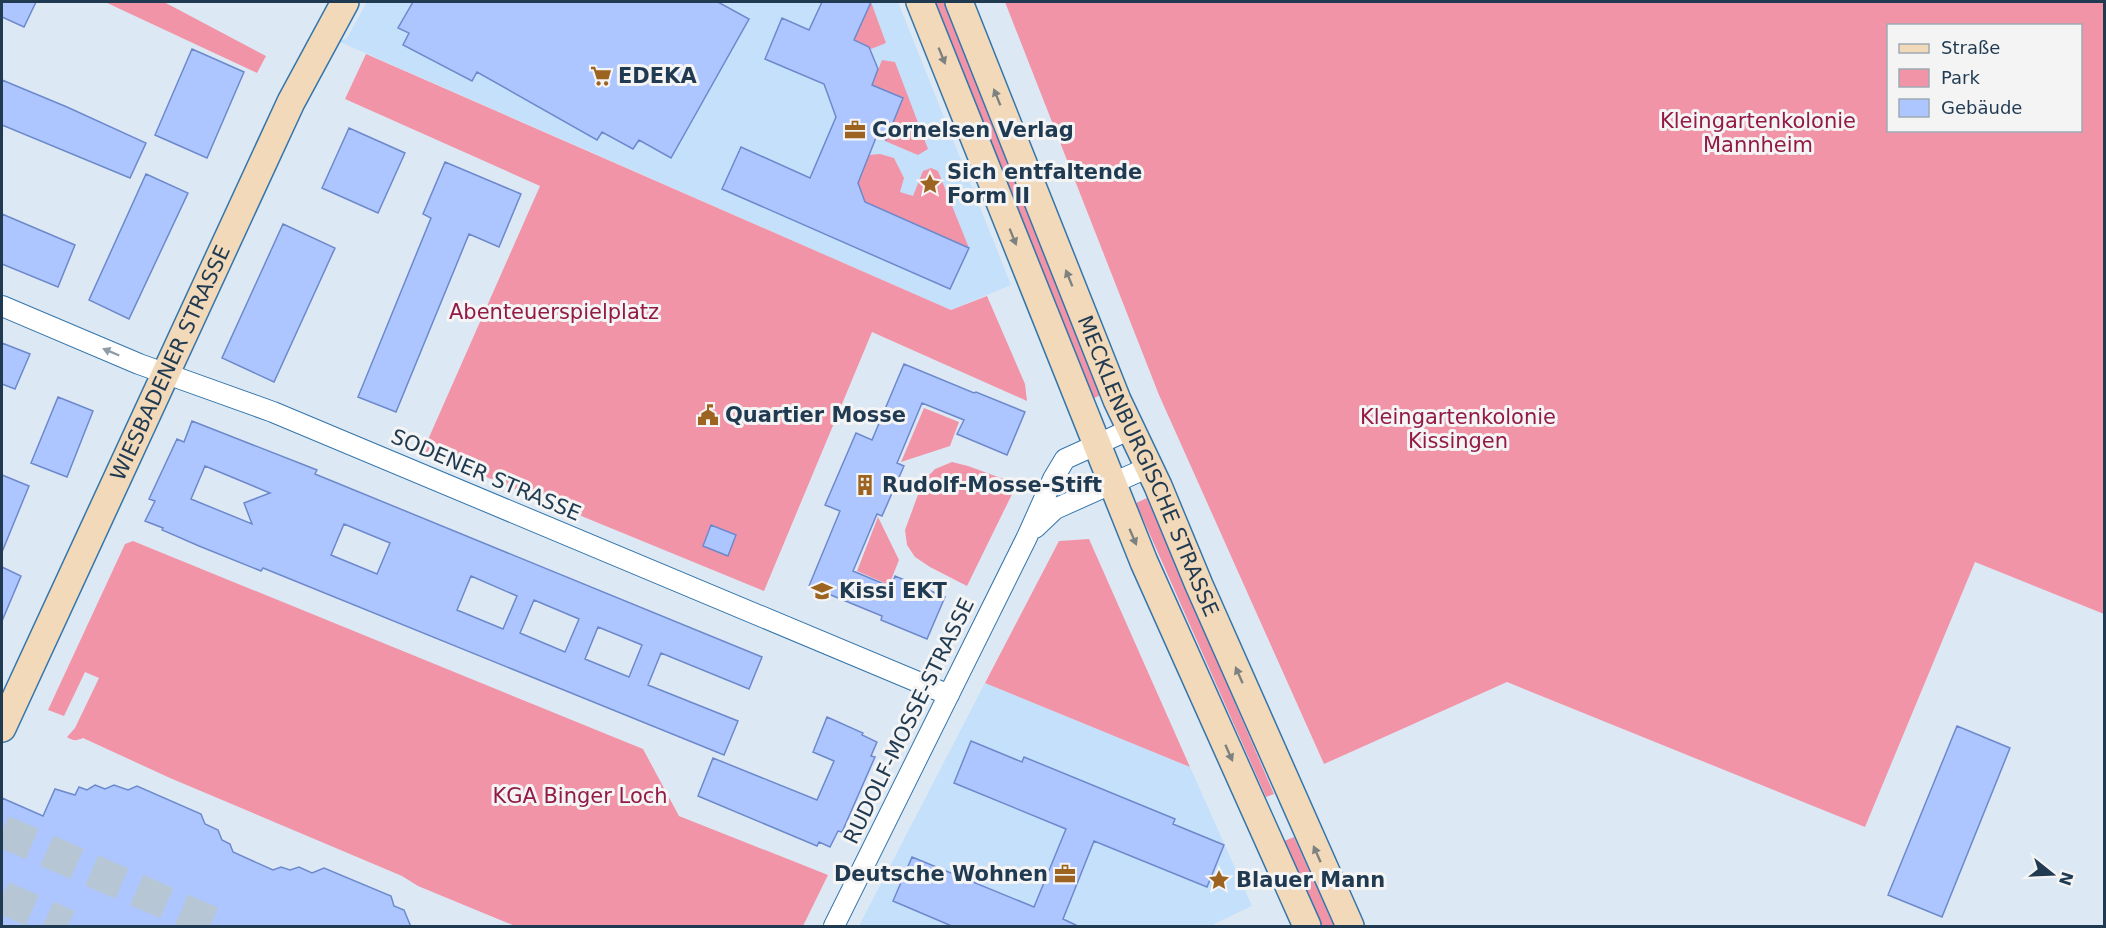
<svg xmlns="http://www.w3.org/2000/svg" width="2106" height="928" viewBox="0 0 2106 928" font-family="'DejaVu Sans',sans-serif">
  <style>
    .built { fill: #c4e0fa }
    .green { fill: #f294a8; fill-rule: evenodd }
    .building { fill: #adc6ff; stroke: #6d89cc; stroke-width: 1.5; fill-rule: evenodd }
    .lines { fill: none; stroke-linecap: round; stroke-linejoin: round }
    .highway-tunnel { stroke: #b6c6d4; stroke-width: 33; stroke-dasharray: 33 16; stroke-linecap: butt }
    .street-casing { stroke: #3475aa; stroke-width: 22 }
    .secondary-casing { stroke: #3475aa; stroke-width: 30 }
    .street { stroke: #fff; stroke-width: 20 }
    .secondary { stroke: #f1d9b9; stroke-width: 27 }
    .oneway { fill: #7d8280 }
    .oneway2 { fill: #8f9ca8 }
    .labels { text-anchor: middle; stroke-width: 6; stroke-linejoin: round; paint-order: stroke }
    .poi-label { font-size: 21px; font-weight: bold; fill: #1f3a51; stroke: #f4f4f4; text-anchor: start }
    .park-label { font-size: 21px; fill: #931a45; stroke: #f4f4f4 }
    .street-label { font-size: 21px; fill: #1f3a51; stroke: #f4f4f4 }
  </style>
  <rect width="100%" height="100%" fill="#dce9f5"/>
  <path class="built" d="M367,2h531l113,283 -60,25 -613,-269 9,-3z
    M985,683l205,84 62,139 -38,18 -2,2h-353z"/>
  <path class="green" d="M105,2h59l102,54 -9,17z
    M861,2h10l15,41 -15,6 -2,-2 -15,-7 15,-35z
    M931,2h14l158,392 -11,5z
    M1005,2h1099v612l-129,-52 -110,265 -358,-145 -183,82 -165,-369zM1888,26h192v104h-192z
    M366,54l585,256 36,-14 38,88 2,17 -155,-69 -108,259 -341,-140 117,-265 -195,-87z
    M882,60l13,2 33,87 -10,6 -33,-14 18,-43 -31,-13z
    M880,154l14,4 10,20 -4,14 13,4 10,-25 8,-3 7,3 31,77 -104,-46 -7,-19 11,-28z
    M924,408l35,14 -9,24 -49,16z
    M952,462l16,4 49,18 -50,102 -37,-19 -15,-10 -8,-12 -2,-15 18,-49 12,-12z
    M1147,498l127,296 -8,3 -130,-294z
    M878,517l21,43 -10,25 -32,-14z
    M1089,539l101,228 -205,-84 74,-142z
    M133,541l510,208 36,67 149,59 -25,51h-288l-97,-40 -16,-10 -232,-98 -87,-40c-7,3 -10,3 -16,-1l8,-9 24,-50 -14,-6 -21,44 -16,-6 77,-166z
    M1294,837l40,89h-12l-38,-85z"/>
  <path class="building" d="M2,2h34l-12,25 -22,-10z
    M413,2h305l31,17 -78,139 -32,-18 -6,9 -31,-17 -5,8 -120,-68 -5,9 -69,-36 6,-12 -11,-5z
    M822,2h49l-17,38 15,7 9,22 -6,16 31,13 -17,42 -9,-5 -19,48 7,19 104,46 -19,41 -228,-100 19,-42 69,31 26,-61 -12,-33 -59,-25 17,-41 27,12z
    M192,49l52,23 -37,86 -52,-23z
    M2,80l65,27 79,36 -16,35 -128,-53z
    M349,128l56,25 -27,60 -56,-25z
    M445,162l76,32 -22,53 -30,-13 -73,178 -38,-15 73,-179 -8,-4z
    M146,174l42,19 -59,126 -40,-19z
    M2,214l73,31 -17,42 -56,-23z
    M283,224l52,24 -61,134 -52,-24z
    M2,343l28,11 -15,35 -13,-5z
    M904,364l70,29 2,-1 49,20 -18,43 -50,-21 7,-14 -42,-17 -25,60 7,3 -22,50 -5,-2 -24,57 38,16 4,-11 50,21 -18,42 -46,-19 1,-4 -73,-30 31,-75 -15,-6 31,-72 16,7z
    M58,397l35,14 -26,66 -36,-14z
    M192,421l125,49 -2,4 447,183 -13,32 -88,-36 -13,32 90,36 -14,34 -461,-187 -2,3 -62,-25 -37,-16 1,-2 -18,-7 10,-20 -6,-2 28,-60 7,3zM205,466l65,27 -26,10 8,21 -61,-25zM344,524l46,19 -13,31 -46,-19zM471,576l46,20 -14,33 -46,-19zM534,600l45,19 -14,33 -45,-19zM598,627l44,18 -13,32 -44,-18z
    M2,475l27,11 -27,66z
    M711,525l25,10 -8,21 -25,-10z
    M2,567l19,9 -19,45z
    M827,717l36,16 -1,2 15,7 -6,14 4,1 -33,75 -4,-1 -8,16 -11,-5 -2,4 -119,-50 15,-38 104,42 17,-39 -21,-9z
    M1957,726l53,22 -68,169 -54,-22z
    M971,741l51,21 2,-5 151,62 -2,5 51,21 -17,42 -113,-46 -31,78 17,8h-126l-61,-26 19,-44 122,50 32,-78 -112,-46z
    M95,785l10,4 9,-4 14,5 9,-4 64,28 4,10 13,6 4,10 8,4 3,8 40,18 8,-3 9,3 9,-3 13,6 12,-5 67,28 3,10 10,4 7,17h-409v-129l41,18 12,-27 20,6 4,-8 8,3z"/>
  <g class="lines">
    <path class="highway-tunnel" d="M2,831l217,95
      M2,897l66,29"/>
    <defs>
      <path id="street" d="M2,306l137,58 134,48 676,283
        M1035,528l20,-19 94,-42
        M834,926l193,-389 26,-58 12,-20 66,-30"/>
      <g id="secondary">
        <path d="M920,2l224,560 163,364"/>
        <path id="s1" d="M959,2l158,398 41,86 41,99 151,341"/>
        <path id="s2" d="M2,728l289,-626 54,-100"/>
      </g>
    </defs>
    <use href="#street" class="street-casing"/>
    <use href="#secondary" class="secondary-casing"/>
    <use href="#street" class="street"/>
    <use href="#secondary" class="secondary"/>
  </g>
  <defs><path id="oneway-solid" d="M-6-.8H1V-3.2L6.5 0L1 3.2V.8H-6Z" transform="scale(1.5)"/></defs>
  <g class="oneway">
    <use href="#oneway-solid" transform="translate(942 56) rotate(68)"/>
    <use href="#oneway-solid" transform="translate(997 97) rotate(-112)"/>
    <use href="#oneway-solid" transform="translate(1013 237) rotate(68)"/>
    <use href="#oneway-solid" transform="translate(1069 278) rotate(-112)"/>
    <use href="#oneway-solid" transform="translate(1133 537) rotate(67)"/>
    <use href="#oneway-solid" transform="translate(1239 675) rotate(-114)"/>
    <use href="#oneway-solid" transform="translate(1229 753) rotate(66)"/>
    <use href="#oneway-solid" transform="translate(1317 854) rotate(-114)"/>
  </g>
  <use class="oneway2" href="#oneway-solid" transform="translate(111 352) rotate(-157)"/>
  <defs>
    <symbol id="supermarket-bare" viewBox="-9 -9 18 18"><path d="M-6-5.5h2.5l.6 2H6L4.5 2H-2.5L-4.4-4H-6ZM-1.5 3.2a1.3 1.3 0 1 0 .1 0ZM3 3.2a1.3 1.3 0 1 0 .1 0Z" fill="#9c6420" stroke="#f4f4f4" stroke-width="2.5" paint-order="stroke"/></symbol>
    <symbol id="office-bare" viewBox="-9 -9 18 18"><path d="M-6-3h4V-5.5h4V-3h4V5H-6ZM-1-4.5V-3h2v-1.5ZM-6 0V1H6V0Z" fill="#9c6420" stroke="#f4f4f4" stroke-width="2.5" paint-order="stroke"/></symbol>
    <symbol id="sight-bare" viewBox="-9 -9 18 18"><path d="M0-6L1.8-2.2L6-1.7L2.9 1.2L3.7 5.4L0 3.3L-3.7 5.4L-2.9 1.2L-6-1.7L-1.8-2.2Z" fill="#9c6420" stroke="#f4f4f4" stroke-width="2.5" paint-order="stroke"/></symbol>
    <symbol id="civic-bare" viewBox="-9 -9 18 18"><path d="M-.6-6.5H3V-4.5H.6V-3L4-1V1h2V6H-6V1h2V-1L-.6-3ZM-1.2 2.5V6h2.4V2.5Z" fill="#9c6420" stroke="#f4f4f4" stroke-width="2.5" paint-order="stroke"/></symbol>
    <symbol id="building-bare" viewBox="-9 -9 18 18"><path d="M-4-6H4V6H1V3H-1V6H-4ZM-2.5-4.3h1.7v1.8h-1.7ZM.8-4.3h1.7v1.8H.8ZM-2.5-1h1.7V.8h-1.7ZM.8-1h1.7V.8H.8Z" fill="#9c6420" stroke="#f4f4f4" stroke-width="2.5" paint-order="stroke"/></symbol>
    <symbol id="school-bare" viewBox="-9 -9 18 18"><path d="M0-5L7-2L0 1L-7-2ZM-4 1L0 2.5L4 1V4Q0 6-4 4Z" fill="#9c6420" stroke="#f4f4f4" stroke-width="2.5" paint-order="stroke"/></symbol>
  </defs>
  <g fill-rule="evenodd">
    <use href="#supermarket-bare" x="586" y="61" width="30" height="30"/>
    <use href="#office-bare" x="840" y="115" width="30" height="30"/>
    <use href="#sight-bare" x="915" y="169" width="30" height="30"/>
    <use href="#civic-bare" x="693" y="400" width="30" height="30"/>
    <use href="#building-bare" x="850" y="470" width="30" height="30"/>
    <use href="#school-bare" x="807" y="576" width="30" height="30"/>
    <use href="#office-bare" x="1050" y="859" width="30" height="30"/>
    <use href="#sight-bare" x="1204" y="865" width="30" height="30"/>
  </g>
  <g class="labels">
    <g class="poi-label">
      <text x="618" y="83">EDEKA</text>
      <text x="872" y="137">Cornelsen Verlag</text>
      <text x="947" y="179">Sich entfaltende<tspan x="947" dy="24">Form II</tspan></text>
      <text x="725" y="422">Quartier Mosse</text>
      <text x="882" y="492">Rudolf-Mosse-Stift</text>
      <text x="839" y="598">Kissi EKT</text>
      <text x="1048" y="881" text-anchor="end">Deutsche Wohnen</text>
      <text x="1236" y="887">Blauer Mann</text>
    </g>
    <g class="park-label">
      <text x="1758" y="128">Kleingartenkolonie<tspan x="1758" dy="24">Mannheim</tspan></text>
      <text x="554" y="319">Abenteuerspielplatz</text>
      <text x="1458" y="424">Kleingartenkolonie<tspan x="1458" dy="24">Kissingen</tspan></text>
      <text x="580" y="803">KGA Binger Loch</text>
    </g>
    <g class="street-label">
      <text dy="7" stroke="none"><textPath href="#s2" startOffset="402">WIESBADENER STRASSE</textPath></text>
      <text dy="7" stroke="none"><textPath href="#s1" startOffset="501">MECKLENBURGISCHE STRASSE</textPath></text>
      <text transform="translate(486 475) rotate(23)" y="7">SODENER STRASSE</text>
      <text transform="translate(909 721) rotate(-64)" y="7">RUDOLF-MOSSE-STRASSE</text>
    </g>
  </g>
  <rect width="2106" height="928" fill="none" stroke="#1f3a51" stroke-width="6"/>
  <rect x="1887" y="24" width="195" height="108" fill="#f4f4f4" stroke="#9faab3" stroke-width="1.5"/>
  <rect x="1899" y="44" width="30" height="9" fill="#f1d9b9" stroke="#9faab3" stroke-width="1.5"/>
  <text x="1941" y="54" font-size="18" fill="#1f3a51">Straße</text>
  <rect x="1899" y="69" width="30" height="18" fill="#f294a8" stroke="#9faab3" stroke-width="1.5"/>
  <text x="1941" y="84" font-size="18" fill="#1f3a51">Park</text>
  <rect x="1899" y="99" width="30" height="18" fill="#adc6ff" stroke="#9faab3" stroke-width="1.5"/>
  <text x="1941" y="114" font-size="18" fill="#1f3a51">Gebäude</text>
  <g transform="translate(2052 874) rotate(108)" stroke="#f4f4f4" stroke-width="4.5" paint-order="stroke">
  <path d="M0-4.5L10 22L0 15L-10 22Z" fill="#1f3a51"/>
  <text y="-9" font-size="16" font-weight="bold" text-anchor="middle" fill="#1f3a51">N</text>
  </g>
</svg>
